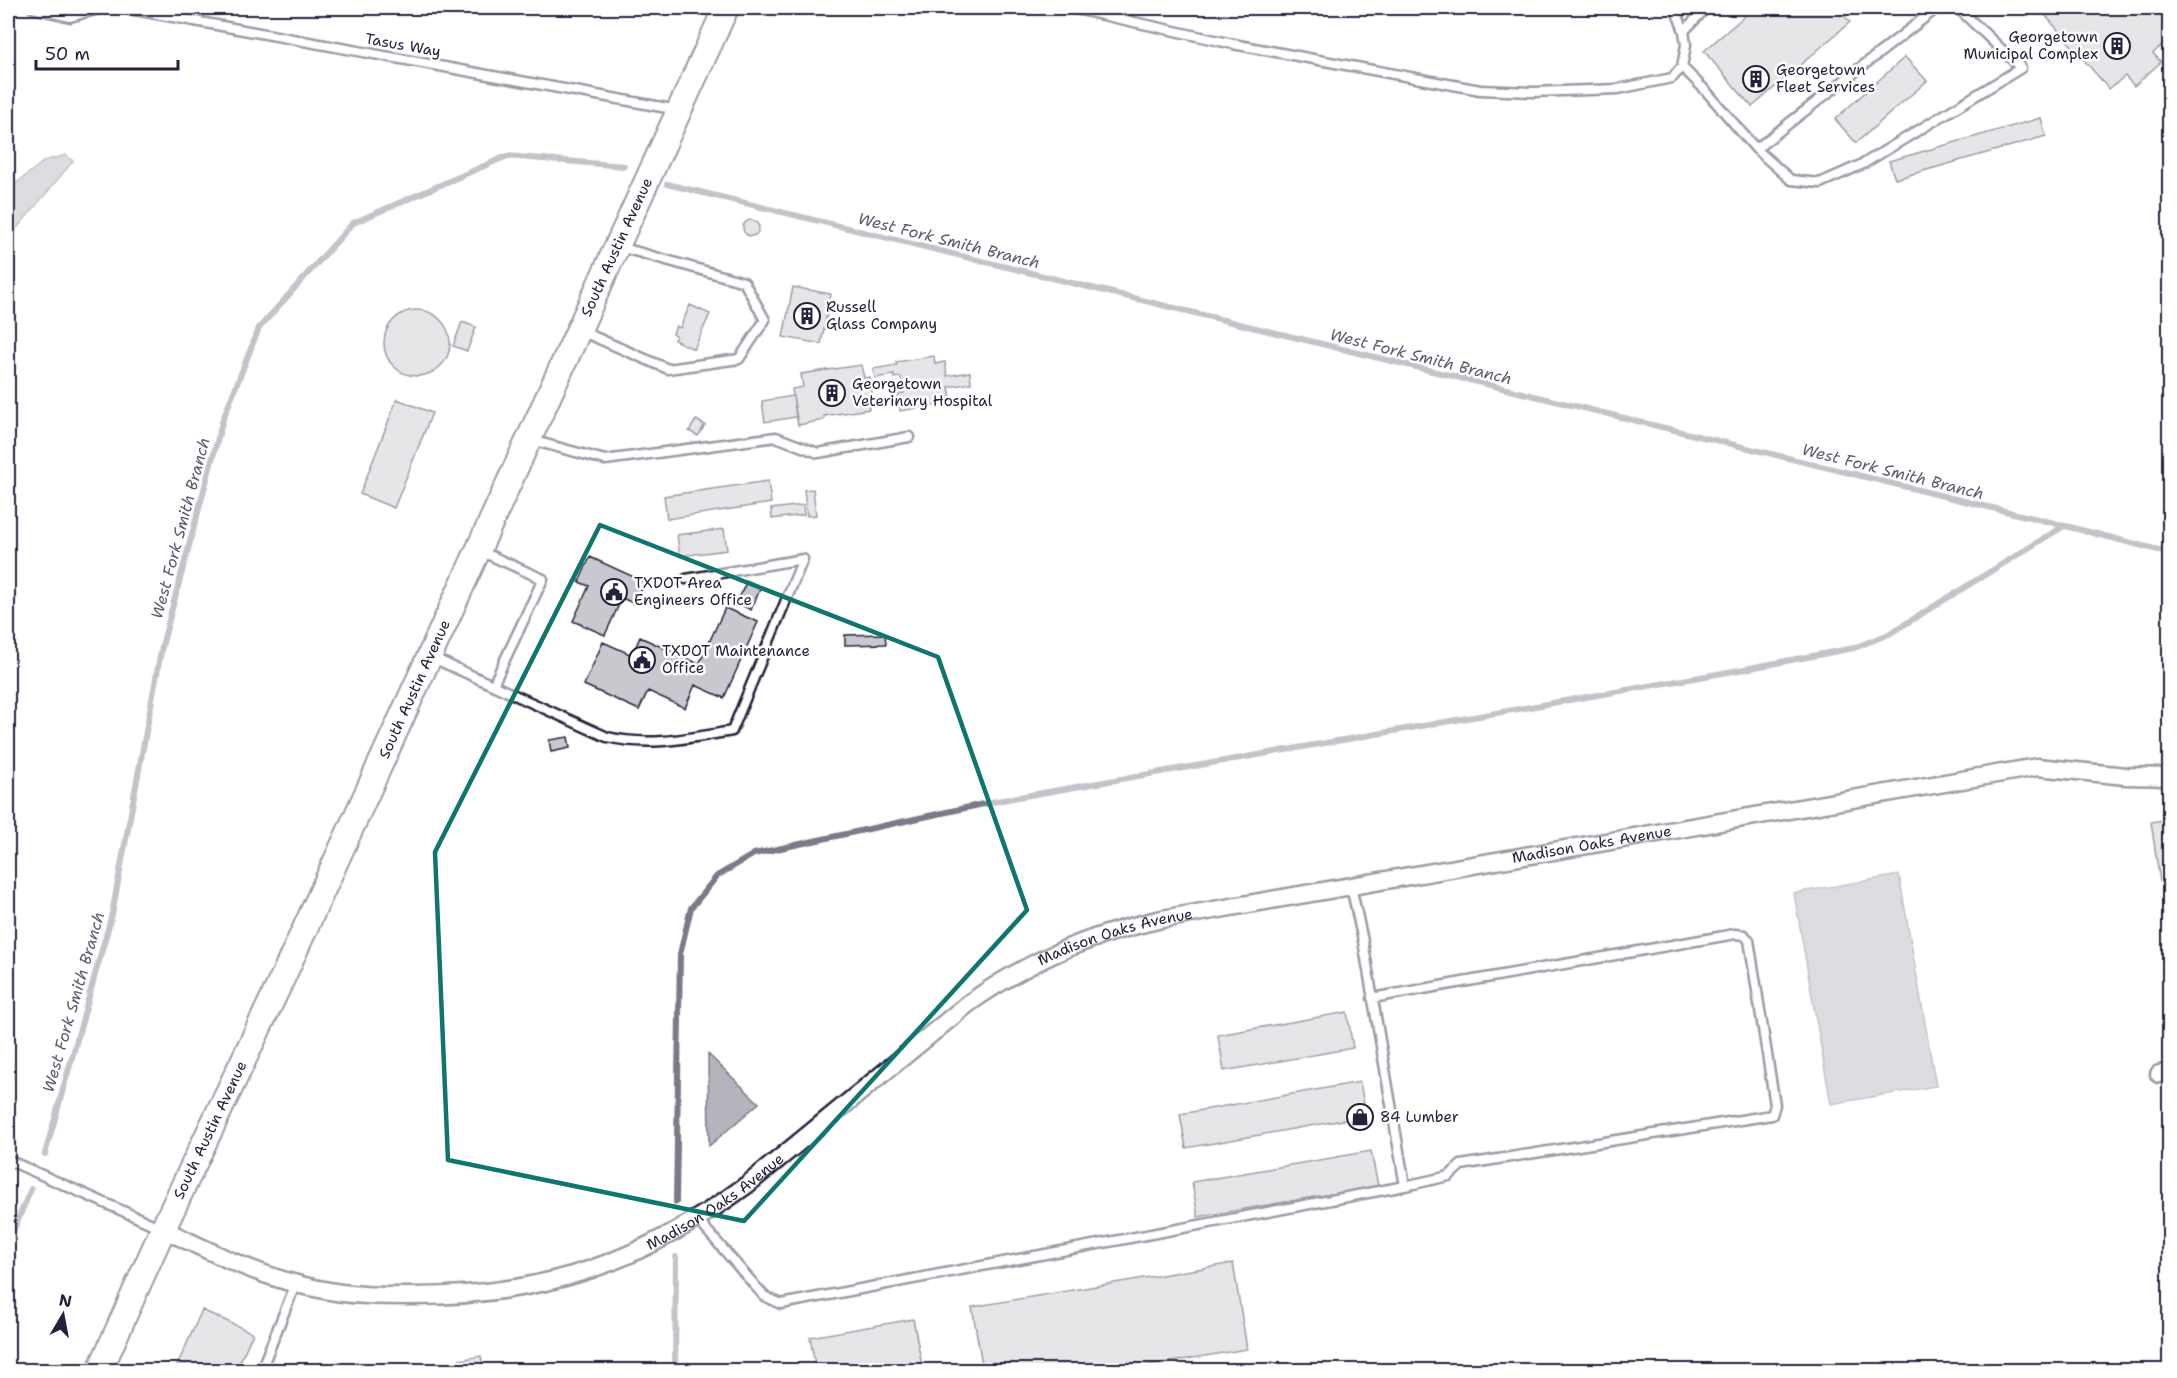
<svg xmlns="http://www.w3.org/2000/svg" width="2177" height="1378" viewBox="0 0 2177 1378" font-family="'Shantell Sans',sans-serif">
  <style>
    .water { fill: #b4b4bc; stroke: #7a7a88; stroke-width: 1.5 }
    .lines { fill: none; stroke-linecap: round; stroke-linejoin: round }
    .stream { stroke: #7a7a88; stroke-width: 6 }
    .building { fill: #c8c8cf; stroke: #22223b; stroke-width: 1.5 }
    .lane-casing { stroke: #22223b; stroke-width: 13 }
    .street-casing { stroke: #22223b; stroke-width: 21 }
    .secondary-casing { stroke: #22223b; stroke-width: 28 }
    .lane { stroke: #fff; stroke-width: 8 }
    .street { stroke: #fff; stroke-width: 16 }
    .secondary { stroke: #fff; stroke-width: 24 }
    .marked { fill: none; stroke: #0f766e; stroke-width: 4.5; stroke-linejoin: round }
    .labels { text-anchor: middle; stroke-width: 5; stroke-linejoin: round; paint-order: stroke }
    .poi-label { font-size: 15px; fill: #22223b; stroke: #fff; text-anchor: start }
    .street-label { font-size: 15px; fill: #22223b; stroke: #fff }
    .water-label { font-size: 16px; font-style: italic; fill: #5c5c6f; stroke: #fff }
  </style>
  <rect width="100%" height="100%" fill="#fff"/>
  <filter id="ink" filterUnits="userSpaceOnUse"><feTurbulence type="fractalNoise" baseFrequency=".0167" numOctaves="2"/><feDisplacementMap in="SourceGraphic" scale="12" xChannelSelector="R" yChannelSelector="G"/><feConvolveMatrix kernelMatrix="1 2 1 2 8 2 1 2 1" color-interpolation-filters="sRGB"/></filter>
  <g filter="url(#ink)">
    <path class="water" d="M66,155l7,6 -65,78v-49l36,-29z
      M1899,875l37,211 -105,18 -37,-211z
      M708,1054l51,49 -50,43z"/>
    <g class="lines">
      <path class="stream" d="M667,184l1391,340 112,29
        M45,1154l67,-240 50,-268 61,-227 36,-91 94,-105 154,-67 117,10
        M676,1202l4,-248 11,-46 26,-32 37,-22 248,-54 732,-129 120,-23 35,-14 175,-108
        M8,1243l23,-54
        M675,1370l1,-113"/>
    </g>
    <path class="building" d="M1754,8h83l13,14 -98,85 -48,-56z
      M2039,8h131v31l-17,14 8,9 -27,24 -9,-10 -16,13z
      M1905,57l22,24 -71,62 -21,-24z
      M2041,118l5,18 -151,43 -6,-18z
      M743 228a8 8 0 1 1 16 0a8 8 0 1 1-16 0Z
      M793,287l38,7 -10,50 -38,-7z
      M690,305l20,9 -16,35 -20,-9 2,-4 -3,-2 3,-8 4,2z
      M384 343a33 33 0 1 1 66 0a33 33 0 1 1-66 0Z
      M462,322l14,5 -9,24 -14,-5z
      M934,356l1,8 10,-2 2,14 23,-4 1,11 -22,4 2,10 -11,1 1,6 -41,7 -2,-17 6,-1 -3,-16 -7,1v-3l-19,3 -2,-9 24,-4 -1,-3z
      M861,365l3,13 6,-1 3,23 -5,1 1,8 -45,7v4l-26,5 -6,-36 11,-2 -2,-13z
      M793,396l3,21 -31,5 -3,-21z
      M397,399l35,14 -38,95 -34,-14z
      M696,420l9,5 -7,11 -9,-5z
      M768,481l3,22 -104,16 -3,-23z
      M813,489l3,26 -9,1 -3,-26z
      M803,505l1,10 -32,4 -1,-10z
      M724,529l3,21 -47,6 -3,-21z
      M590,557l55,25 -10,22 -13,-6 -17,37 -32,-14 16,-35 -10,-4z
      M747,580l14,7 -10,23 -14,-7z
      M725,608l33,14 -34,76 -29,-13 -10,23 -37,-17 -9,19 -55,-25 19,-43 29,13 8,-18 59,27z
      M885,634l1,10 -41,1v-10z
      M568,737l2,11 -19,4 -2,-12z
      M2170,819v62l-10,1 -9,-60z
      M1347,1012l6,36 -129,23 -6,-36z
      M1360,1082l6,34 -180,32 -6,-34z
      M1371,1151l7,35 -180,31 -6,-35z
      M1233,1263l14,86 -125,21h-139l-11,-63z
      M202,1310l51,23 -17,37h-61z
      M913,1319l10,51h-107l-6,-33z
      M481,1356l3,14h-64v-3z"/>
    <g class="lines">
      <defs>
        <path id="lane" d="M33,8l37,9 32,-9
          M124,8l554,102
          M1071,8l162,36 247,46 53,2 85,-3 54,-11 10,-11 4,-22 -2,-14
          M1675,8l9,23 22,-23
          M1682,67l24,24 50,58 35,31 29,3 43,-19 158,-96 -63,-60
          M1756,149l181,-141
          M581,331l87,38 71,-10 26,-39 -21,-38 -124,-35
          M531,440l74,20 171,-23 42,16 91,-16
          M480,551l63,28 -50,106
          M431,657l176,80c43,10 83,1 125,-6l71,-172 -117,20
          M1372,998l363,-64 9,1 5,5 26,165 -3,10 -311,50 -12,11 -44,10
          M8,1160l153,68
          M697,1219l67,77 17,8 624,-118 -42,-245 -12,-55
          M261,1370l35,-87"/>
        <g id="street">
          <path d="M2159,1074l11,-2"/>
          <path id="s1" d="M163,1229c50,24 101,50 156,60 31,7 64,7 95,7 132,0 228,-34 334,-112l221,-181c63,-44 118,-67 193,-84l875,-152 89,9 44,1"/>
        </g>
        <g id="secondary">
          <path id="s2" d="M100,1370l63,-141 118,-248 445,-973"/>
        </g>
      </defs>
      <use href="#lane" class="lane-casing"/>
      <use href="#street" class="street-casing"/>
      <use href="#secondary" class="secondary-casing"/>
      <use href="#lane" class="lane"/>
      <use href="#street" class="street"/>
      <use href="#secondary" class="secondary"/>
    </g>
  </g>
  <path d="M0 0H2177V1378H0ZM600,525l338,132 89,253 -283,311 -296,-61 -13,-308z" fill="#fff" fill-opacity=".55" fill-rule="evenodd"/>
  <path class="marked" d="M600,525l338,132 89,253 -283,311 -296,-61 -13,-308z"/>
  <defs>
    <symbol id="building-ring" viewBox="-11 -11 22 22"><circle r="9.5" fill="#fff" stroke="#22223b" stroke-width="1.5"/><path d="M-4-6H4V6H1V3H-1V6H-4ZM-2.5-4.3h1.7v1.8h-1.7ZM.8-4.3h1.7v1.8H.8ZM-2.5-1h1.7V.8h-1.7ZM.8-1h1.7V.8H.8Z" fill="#22223b"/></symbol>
    <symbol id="civic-ring" viewBox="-11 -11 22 22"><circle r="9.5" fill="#fff" stroke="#22223b" stroke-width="1.5"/><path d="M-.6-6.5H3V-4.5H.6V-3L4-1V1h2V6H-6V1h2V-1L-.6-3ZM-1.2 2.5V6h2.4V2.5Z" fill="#22223b"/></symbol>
    <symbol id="shop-ring" viewBox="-11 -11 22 22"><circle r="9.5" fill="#fff" stroke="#22223b" stroke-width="1.5"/><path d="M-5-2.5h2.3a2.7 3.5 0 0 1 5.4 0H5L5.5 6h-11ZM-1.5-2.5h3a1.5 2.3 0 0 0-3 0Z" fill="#22223b"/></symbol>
  </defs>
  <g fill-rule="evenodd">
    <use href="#building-ring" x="2102" y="31" width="30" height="30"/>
    <use href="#building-ring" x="1741" y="64" width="30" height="30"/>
    <use href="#building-ring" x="792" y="301" width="30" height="30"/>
    <use href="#building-ring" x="817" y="378" width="30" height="30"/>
    <use href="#civic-ring" x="599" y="577" width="30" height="30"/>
    <use href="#civic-ring" x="627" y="645" width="30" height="30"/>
    <use href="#shop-ring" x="1345" y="1102" width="30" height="30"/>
  </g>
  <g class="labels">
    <g class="poi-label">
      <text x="2098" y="42" text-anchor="end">Georgetown<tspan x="2098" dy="17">Municipal Complex</tspan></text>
      <text x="1776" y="75">Georgetown<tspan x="1776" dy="17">Fleet Services</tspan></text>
      <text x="826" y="312">Russell<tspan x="826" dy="17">Glass Company</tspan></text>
      <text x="852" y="389">Georgetown<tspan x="852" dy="17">Veterinary Hospital</tspan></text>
      <text x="634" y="588">TXDOT Area<tspan x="634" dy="17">Engineers Office</tspan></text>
      <text x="662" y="656">TXDOT Maintenance<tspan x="662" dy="17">Office</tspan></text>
      <text x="1380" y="1122">84 Lumber</text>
    </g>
    <g class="street-label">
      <text transform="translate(403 45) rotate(10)" y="5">Tasus Way</text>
      <text dy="5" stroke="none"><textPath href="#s2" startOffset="1236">South Austin Avenue</textPath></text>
      <text dy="5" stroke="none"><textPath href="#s2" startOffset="750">South Austin Avenue</textPath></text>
      <text dy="5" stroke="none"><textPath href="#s1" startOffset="1556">Madison Oaks Avenue</textPath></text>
      <text dy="5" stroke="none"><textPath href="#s1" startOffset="1070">Madison Oaks Avenue</textPath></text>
      <text dy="5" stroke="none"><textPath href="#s2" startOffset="264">South Austin Avenue</textPath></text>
      <text dy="5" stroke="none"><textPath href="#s1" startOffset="585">Madison Oaks Avenue</textPath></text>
    </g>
    <g class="water-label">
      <text transform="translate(949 240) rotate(14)" y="6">West Fork Smith Branch</text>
      <text transform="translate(1421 356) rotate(14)" y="6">West Fork Smith Branch</text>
      <text transform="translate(1893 471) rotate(14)" y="6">West Fork Smith Branch</text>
      <text transform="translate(180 528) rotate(-75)" y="6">West Fork Smith Branch</text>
      <text transform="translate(73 1002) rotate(-74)" y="6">West Fork Smith Branch</text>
    </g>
  </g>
  <rect width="2177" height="1378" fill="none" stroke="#fff" stroke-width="30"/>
  <rect x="15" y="15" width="2147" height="1348" fill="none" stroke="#22223b" stroke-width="2" filter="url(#ink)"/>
  <g transform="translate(63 1315) rotate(10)" stroke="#ffffff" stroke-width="4.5" paint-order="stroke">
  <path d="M0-4.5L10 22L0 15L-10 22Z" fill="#22223b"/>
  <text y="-9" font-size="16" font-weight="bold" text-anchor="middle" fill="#22223b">N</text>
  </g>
  <path d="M36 60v9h142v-9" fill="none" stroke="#22223b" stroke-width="3"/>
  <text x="45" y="60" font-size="18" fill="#22223b" stroke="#ffffff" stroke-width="4.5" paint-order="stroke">50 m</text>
</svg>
